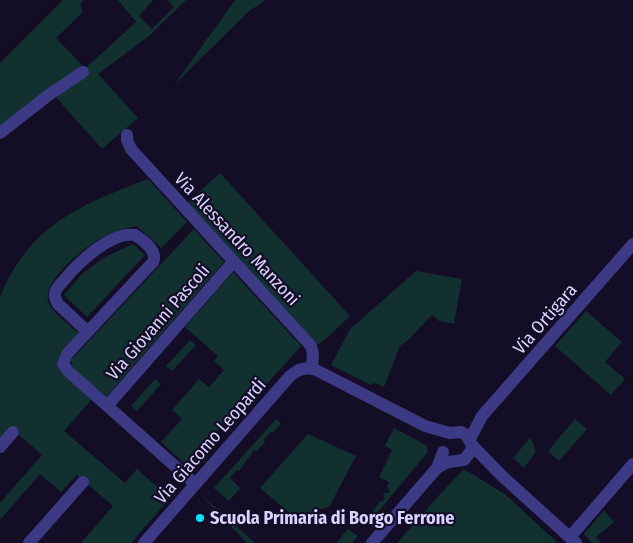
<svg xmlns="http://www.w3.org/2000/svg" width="633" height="543" viewBox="0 0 633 543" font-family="'Fira Sans Condensed',sans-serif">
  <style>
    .green { fill: #11302f }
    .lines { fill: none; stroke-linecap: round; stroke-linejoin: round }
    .minor { stroke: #3c3985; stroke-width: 12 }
    .poi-dot { fill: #00e4fe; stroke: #130e26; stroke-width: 2 }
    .labels { text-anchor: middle; stroke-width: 4.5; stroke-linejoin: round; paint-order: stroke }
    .street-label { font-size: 18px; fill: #d8d3ff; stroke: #130e26 }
    .poi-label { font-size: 18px; font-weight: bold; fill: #d8d3ff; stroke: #130e26; text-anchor: start }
  </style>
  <rect width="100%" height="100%" fill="#130e26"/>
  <path class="green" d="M63,0h21l-4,5 3,7 -27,26 28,29 -84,62v-66z
    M118,0h35l-14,16 13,13 22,-22 -6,-7h18l-37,36 -51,38 40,44 -36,31 -47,-53 81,-74z
    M235,0h30l-6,5 -10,6 -75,74z
    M220,173l130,143 -30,28 -6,-1 -127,-140z
    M148,179l39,43 -26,26 -24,-22c-13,2 -26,7 -37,13 -16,8 -57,42 -52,62 3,11 23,25 31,33 -8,9 -25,21 -21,34l34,31 -28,32 61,52 12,-14 33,29 -39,45h-50l32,-37 -36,-31 -16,17 -21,-18 -40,46v-17l42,-48 -24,-21 2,-3 -5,-5 -15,17v-146c29,-72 80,-92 148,-118z
    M194,229l30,33 -118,135 -33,-29 -2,-8z
    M133,244l12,11 -58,62 -23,-22 18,-21 23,-17z
    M416,271l46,8 -8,45 -15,-3 -7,-6 -25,26 -7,5 -16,41 -9,-4 -4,2 -40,-20 19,-36z
    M233,272l68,74 -37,41 -4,-3 -73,82 -26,-24 21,-23 -10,-9 27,-31 10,8 15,-17 -10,-9 4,-5 -33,-29z
    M586,311l36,31 -17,20 20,17 -14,16 -56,-49z
    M190,340l6,5 -24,26 -6,-5z
    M155,379l6,5 -24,27 -6,-5z
    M276,419l5,4 -8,10 -2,-1 -7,8 1,2 -8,9 -3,-1 -15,21 -2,-1 -7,8 10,10 -11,13 -15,-13z
    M575,419l12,10 -28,32 -11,-10z
    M394,428l32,17 2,7 -57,68v-5l8,-13 6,-2 -2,-6 7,-2 -3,-6 2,-4 -10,-5 13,-27 -7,-4z
    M308,434l48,22 -27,51 -11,3 -13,16 -45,-38z
    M530,438l4,7 1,8 -11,15 -11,-10z
    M464,469l42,26 52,48h-161l44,-50z
    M199,493l56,50h-8z
    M604,510l10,12 -18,15 5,6h-9l-8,-9z
    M348,529l10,7 -6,7h-16z"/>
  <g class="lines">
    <path class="minor" d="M0,133l50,-39 33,-22
      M127,135v5l4,9 180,197 2,8 -1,14
      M88,332l-30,-28c-2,-4 -4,-7 -3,-11 1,-5 6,-9 9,-13 14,-17 47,-49 71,-45 9,6 23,16 18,27l-86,92 -4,10 5,7 127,113
      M107,406l127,-145
      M470,439l12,-23 151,-172
      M0,447l13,-15
      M437,468l11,-6 16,-2 7,-9 1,-6
      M570,537l63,-73
      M29,543l54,-61
      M144,543l146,-167c8,-7 16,-10 26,-6l109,56 25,7 11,-1 5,3 6,10 29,30 75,68
      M372,543l65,-75 6,-16"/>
  </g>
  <circle class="poi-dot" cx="200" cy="518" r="5"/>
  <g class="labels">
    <g class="street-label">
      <text transform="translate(237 239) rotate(47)" y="6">Via Alessandro Manzoni</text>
      <text transform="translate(545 319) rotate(-49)" y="6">Via Ortigara</text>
      <text transform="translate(158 322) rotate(-49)" y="6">Via Giovanni Pascoli</text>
      <text transform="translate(210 441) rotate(-49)" y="6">Via Giacomo Leopardi</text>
    </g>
    <g class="poi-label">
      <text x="210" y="524">Scuola Primaria di Borgo Ferrone</text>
    </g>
  </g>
</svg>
